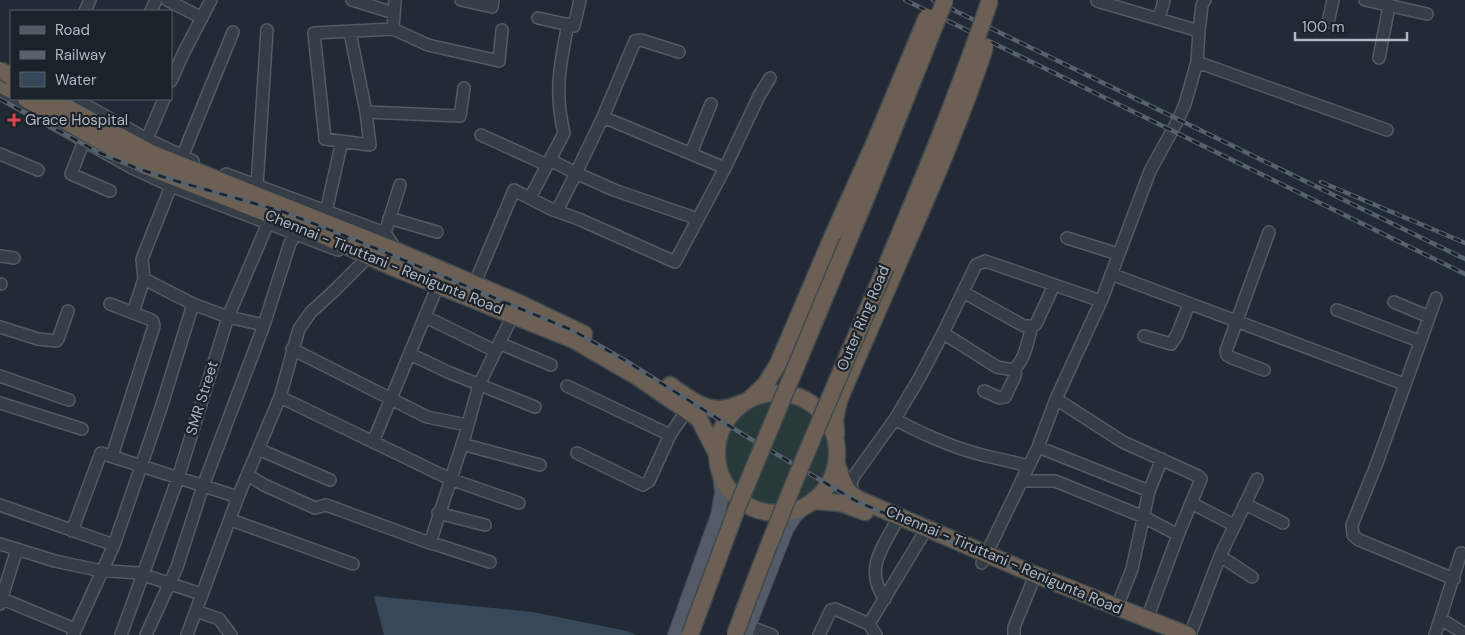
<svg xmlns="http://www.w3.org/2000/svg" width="1465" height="635" viewBox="0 0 1465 635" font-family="'DM Sans',sans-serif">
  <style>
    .green { fill: #273938 }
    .water { fill: #37485b }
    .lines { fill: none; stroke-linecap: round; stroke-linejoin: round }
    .minor-casing { stroke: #535b63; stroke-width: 14 }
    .major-casing { stroke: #3f464f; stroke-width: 16 }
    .highway-casing { stroke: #404850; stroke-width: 19 }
    .minor { stroke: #353d46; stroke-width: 11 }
    .major { stroke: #535c66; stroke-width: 14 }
    .highway { stroke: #6b6053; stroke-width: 16 }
    .rail-casing { stroke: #57626d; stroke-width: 4.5 }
    .rail { stroke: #1b222a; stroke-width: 2.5; stroke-dasharray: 8; stroke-linecap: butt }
    .highway-bridge-casing { stroke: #404850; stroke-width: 19; stroke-linecap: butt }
    .highway-bridge { stroke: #6b6053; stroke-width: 16 }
    .health-dot { fill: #e0444e; stroke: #1b222a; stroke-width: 2 }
    .labels { text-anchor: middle; stroke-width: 4.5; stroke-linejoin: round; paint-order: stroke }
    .poi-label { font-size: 15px; fill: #b0b8c2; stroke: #1b222a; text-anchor: start }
    .street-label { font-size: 15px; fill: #b0b8c2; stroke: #1b222a }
  </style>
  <rect width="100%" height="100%" fill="#222b35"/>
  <path class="green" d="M722 454a56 56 0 1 1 112 0a56 56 0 1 1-112 0Z"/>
  <path class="water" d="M374,596l159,16 94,19 8,4h-251z"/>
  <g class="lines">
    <defs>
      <path id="minor" d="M167,0l35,18
        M352,0l42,13
        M395,0l-2,29 35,16 71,16 3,-31
        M461,0l31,7 1,-7
        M1365,0l62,14
        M1097,1l102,30
        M85,11l5,-11
        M151,11l5,-11
        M538,18l36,8 6,-26
        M1159,19l5,-19
        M1328,22l5,-22
        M393,29l-79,4 11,106 45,6 -4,-33 94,4 4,-28
        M350,32l16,80
        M679,52l-38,-12 -6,1 -32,76 122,51 34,-72 11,-18
        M1379,58l10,-52
        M1197,62l190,68
        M171,81l12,-27 28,-54
        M0,90l6,7 126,71 39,18 167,64
        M75,99l72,40 46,22
        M603,117l-27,56 38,17 84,29
        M481,135l66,30
        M147,139l17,-40
        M84,141l-13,33 39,17
        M691,153l20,-49
        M0,154l38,16
        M182,157l51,-125
        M550,160l26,13 -19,38
        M226,174l159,59 12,18
        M257,186l10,-156
        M530,198l34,-65c-10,-42 -4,-68 4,-109
        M326,212l16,-71
        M389,218l48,14
        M385,233l15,-48
        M1067,238l51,16
        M0,256l14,2
        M1111,274l293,110
        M144,279l49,25
        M0,284h1
        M472,290l42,-100 37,19 30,11 94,42 50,-94
        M963,292l61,34h9l3,-2 18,-39
        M1436,298l-59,165 -25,62 1,10 6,5 95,39
        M1394,302l35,15
        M110,304l39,15 4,2 1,5 -42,130
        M1337,310l82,31
        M133,313l11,-34 -2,-20 29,-73
        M426,317l69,34
        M0,327l38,12 18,2 2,-2 10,-28
        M943,333l33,-68 9,-4 116,40
        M1144,336l27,8 6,-9 12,-31
        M499,343l52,22
        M292,349l135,68 40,8
        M410,354l38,18 87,35
        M1264,370l-32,-12 -5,-3 -1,-4 43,-119
        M0,376l69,24
        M567,386l103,49 17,-25
        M984,391l16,7 5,-1 10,-21 1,-9
        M280,397l19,-68 12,-17 23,-21 30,-30
        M0,403l82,26
        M373,442l65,-157
        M462,444l78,21
        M1038,447l111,44
        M258,449l72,31
        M577,453l66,32 6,-4 21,-46
        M1028,466c-14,-4 -28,-7 -42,-10 -29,-7 -65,-22 -91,-37l25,-42 23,-44 54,34 16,3c12,-9 15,-30 19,-44
        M248,475l16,10 51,23 11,-3 104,38 34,-104 15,-54 34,-70
        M1021,481h34l89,36 34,18 23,-56 -3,-3 -75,-34 -67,-43
        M853,495l-2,-12 3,-7 41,-57
        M1191,503l43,22
        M1245,504l12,-25
        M0,505l114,40
        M438,513l47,12
        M231,520l122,44
        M72,531l29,-78 137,44
        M430,543l11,3 49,16
        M0,544l55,17 42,9 41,3 63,21
        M1220,556l32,21
        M982,563l56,-116 18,-48 46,-100 48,-128 28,-51 7,-16 12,-42 2,-31 3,-26 3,-5
        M0,598l75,31
        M885,599c-20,-27 -5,-48 9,-73
        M0,604l17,-55
        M1117,607l15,-38 17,-78 13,-32
        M196,611l23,8 12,16
        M1147,619l31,-84
        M1441,619l24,15
        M748,626l24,9
        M73,635l41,-90 47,-137 32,-104 35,13 36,8
        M121,635l57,-157 50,-161 40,-94
        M146,635l31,-68 26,-81 61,-161 26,-82 6,-9
        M187,635l51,-138 42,-100 170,82 69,24
        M819,635l12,-25 4,-1 34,15
        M876,635l-7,-11 52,-86
        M1014,635v-8l18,-44
        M1190,635l30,-79 25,-52 38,19
        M1435,635l26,-82"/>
      <path id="major" d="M675,635l43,-120 4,-22 -2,-20
        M745,635l41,-105 9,-14 8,-8"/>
      <path id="highway" d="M0,84l11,6
        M26,99l117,66 179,70 70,32 182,73 62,36 63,43 18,35
        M52,99l99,54 246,98 120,51 67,32
        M670,385c16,11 35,28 56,23 7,-1 13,-4 19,-6
        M717 453a60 60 0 1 1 120 0a60 60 0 1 1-120 0Z
        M752,397l13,-12 13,-21 56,-131
        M836,434l-1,-15 4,-19 59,-136
        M837,465c5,14 7,26 21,34l173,74 157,62
        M814,501l27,2 24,9"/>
    </defs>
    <use href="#minor" class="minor-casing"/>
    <use href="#major" class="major-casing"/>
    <use href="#highway" class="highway-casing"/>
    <use href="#minor" class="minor"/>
    <use href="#major" class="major"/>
    <use href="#highway" class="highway"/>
    <defs>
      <path id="rail" d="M905,0l560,274
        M933,0l532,259
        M0,99l100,54 36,15 40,13 105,30 72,28 221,92 52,30 118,74 112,66 159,68 105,43
        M1321,182l144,61"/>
    </defs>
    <use href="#rail" class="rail-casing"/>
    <use href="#rail" class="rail"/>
    <defs>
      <path id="highway-bridge" d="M0,70l11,6
        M834,233l40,-89 53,-127
        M898,264c31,-71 63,-143 87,-217
        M690,635l47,-127 127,-305 81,-203
        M735,635c77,-215 182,-419 255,-635"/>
    </defs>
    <use href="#highway-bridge" class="highway-bridge-casing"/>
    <use href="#highway-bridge" class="highway-bridge"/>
  </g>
  <path class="health-dot" d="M11.5 112.5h5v5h5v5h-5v5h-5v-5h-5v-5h5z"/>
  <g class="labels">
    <g class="poi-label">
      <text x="25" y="125">Grace Hospital</text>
    </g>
    <g class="street-label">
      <text transform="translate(384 262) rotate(22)" y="5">Chennai - Tiruttani - Renigunta Road</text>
      <text transform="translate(863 318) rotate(-67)" y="5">Outer Ring Road</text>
      <text transform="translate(202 398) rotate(-73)" y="5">SMR Street</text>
      <text transform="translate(1004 560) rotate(23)" y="5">Chennai - Tiruttani - Renigunta Road</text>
    </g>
  </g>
  <rect x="10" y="10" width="162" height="90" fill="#1b222a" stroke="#575e67"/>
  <rect x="20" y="26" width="25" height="8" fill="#535c66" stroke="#575e67"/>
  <text x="55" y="35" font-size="15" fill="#b0b8c2">Road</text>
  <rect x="20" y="51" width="25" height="8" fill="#57626d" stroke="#575e67"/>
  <text x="55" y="60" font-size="15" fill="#b0b8c2">Railway</text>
  <rect x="20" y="72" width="25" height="15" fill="#37485b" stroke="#575e67"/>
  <text x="55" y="85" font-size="15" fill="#b0b8c2">Water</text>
  <path d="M1295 32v8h112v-8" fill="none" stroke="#b0b8c2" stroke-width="2.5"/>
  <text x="1302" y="32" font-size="15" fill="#b0b8c2" stroke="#1b222a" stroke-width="4" paint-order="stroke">100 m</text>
</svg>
